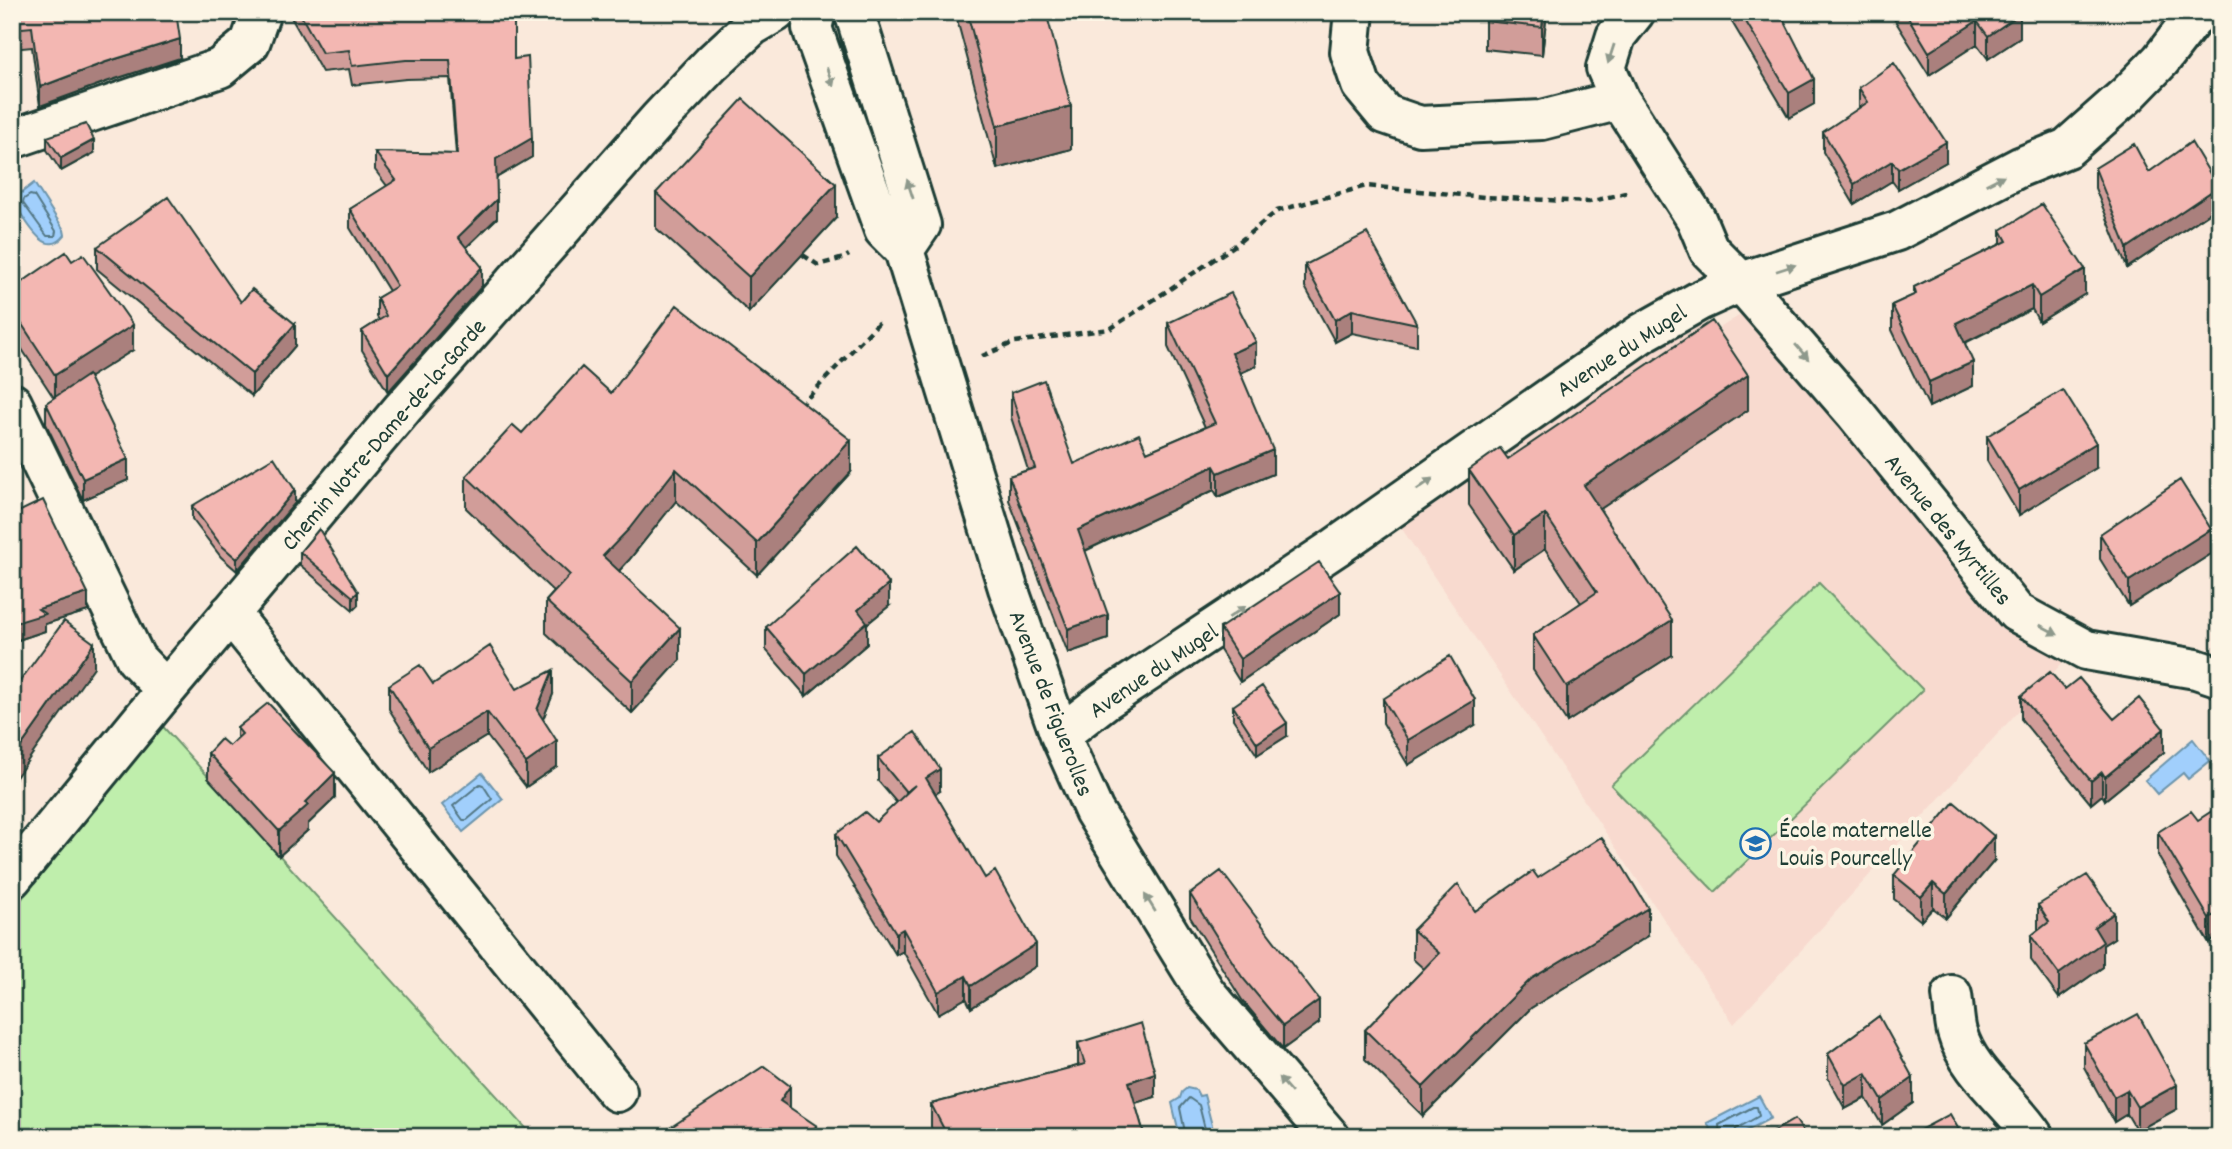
<svg xmlns="http://www.w3.org/2000/svg" width="2232" height="1149" viewBox="0 0 2232 1149" font-family="Dekko,sans-serif">
  <style>
    .built { fill: #f8dacf }
    .green { fill: #bfeeac; stroke: #6f9670; stroke-width: 2 }
    .water { fill: #a1cffc; stroke: #6d95ac; stroke-width: 2 }
    .lines { fill: none; stroke-linecap: round; stroke-linejoin: round }
    .shore { stroke: #537784; stroke-width: 2 }
    .minor-casing { stroke: #1f3d34; stroke-width: 44 }
    .path { stroke: #1f3d34; stroke-width: 4.5; stroke-dasharray: 7 5; stroke-linecap: butt }
    .minor { stroke: #fcf5e5; stroke-width: 38 }
    .wall { fill: #d19d99; stroke: #1f3d34; stroke-width: 2 }
    .shaded-wall { fill: #aa807d; stroke: #1f3d34; stroke-width: 2 }
    .building { fill: #f3b7b2; stroke: #1f3d34; stroke-width: 2 }
    .oneway { fill: #8e998c }
    .labels { text-anchor: middle; stroke-width: 7; stroke-linejoin: round; paint-order: stroke }
    .street-label { font-size: 24px; fill: #1f3d34; stroke: #fcf5e5 }
    .poi-label { font-size: 24px; fill: #1f3d34; stroke: #fcf5e5; text-anchor: start }
  </style>
  <rect width="100%" height="100%" fill="#fae9db"/>
  <filter id="ink" filterUnits="userSpaceOnUse"><feTurbulence type="fractalNoise" baseFrequency=".0143" numOctaves="2"/><feDisplacementMap in="SourceGraphic" scale="14" xChannelSelector="R" yChannelSelector="G"/><feConvolveMatrix kernelMatrix="1 2 1 2 8 2 1 2 1" color-interpolation-filters="sRGB"/></filter>
  <g filter="url(#ink)">
    <path class="built" d="M1745,312l266,315 52,35 -329,362 -336,-501 301,-202 11,13z"/>
    <path class="green" d="M1819,583l104,107 -208,202 -104,-107z
      M157,720l377,417h-522v-225z"/>
    <path class="water" d="M34,183l30,47 1,5c-21,27 -41,-19 -53,-35z
      M2193,739l17,22 -22,18 -5,-6 -26,21 -12,-14z
      M482,773l21,26 -40,33 -21,-27z
      M1187,1088l9,2 3,6 5,-1 11,42h-35l-8,-34 8,-5 2,-6z
      M1759,1096l12,22 -36,19h-21l-7,-14z"/>
    <g class="lines">
      <path class="shore" d="M30,195l4,1 22,35 -1,5h-8l-24,-33 1,-4z
        M480,784l3,1 9,14 -25,21h-4l-10,-14z
        M1186,1137l-6,-29 9,-10 10,7 8,32
        M1720,1137l-1,-12 34,-18h4l2,9 -23,13 -2,8"/>
      <defs>
        <path id="minor" d="M816,12l-4,16 72,202 20,20 104,338 52,147 34,76 112,182 124,144
          M854,12l67,213 -17,25
          M1354,12l-4,40 11,33 24,29 35,12 122,-6 78,-20
          M1635,12l-19,24 -10,32 14,32 76,119 13,31 32,32 114,131 161,199 70,38 110,19 24,8
          M12,139l208,-71 30,-25 11,-31
          M12,403l124,256 30,31
          M230,613l387,479
          M1060,735l44,-34 232,-154 306,-214 57,-32 42,-19 156,-51 123,-64 47,-19 61,-54 33,-34 37,-48
          M12,878l154,-188 237,-282 256,-289 53,-56 40,-37 24,-14
          M1952,995c2,12 2,26 5,37 12,43 54,69 77,105"/>
      </defs>
      <use href="#minor" class="minor-casing"/>
      <path class="path" d="M803,255l15,10 26,-7 5,-3
        M982,356l33,-14 95,-13 124,-83 43,-35 89,-25 118,11 105,5 40,-10
        M800,406l80,-85"/>
      <use href="#minor" class="minor"/>
    </g>
    <path class="wall" d="M12,12l168,46 -74,24 -66,24 -8,-59 -20,2z
      M288,12h226v47l18,98 -36,21 1,40 -30,29 15,39 -94,106 -26,-42v-19l17,-11 -2,-3v-19l12,-7 -39,-63v-19l37,-23 -12,-16v-18l81,2 -6,-76 -44,1 -54,6 -3,-16 -27,3z
      M955,12h91l25,137 -74,20z
      M1431,12h116l-5,43 -57,-6v-31z
      M1726,12h63l-7,5 32,87 -25,14z
      M1894,12h125l1,26 -32,21 -11,-15 -48,31 -35,-56z
      M1859,88l87,74 -48,27 -6,-8 -38,23 -31,-52v-20l36,-23z
      M47,137l47,16 -33,18 -14,-21z
      M2095,168l54,4 69,35 -91,61 -32,-80z
      M656,193l180,25 -87,94 -93,-84z
      M2001,230l84,64 -46,28 -7,-13 -67,34 8,43 -44,21 -37,-77v-25l22,-10v-8l87,-43z
      M97,247l144,55 54,44 -43,50 -155,-127z
      M1305,265l112,59v22l-65,-13 -17,9 -30,-55z
      M12,289l121,61 -44,27 39,103 -45,20 -37,-76v-21l8,-5 -42,-64z
      M1168,323l88,43 -16,7 33,101 -55,23 -4,-7 -129,61 23,88 -40,14 -59,-153v-24l19,-6 -17,-53v-24l63,71 73,-12 58,-25 -37,-80z
      M1748,410l-148,99 72,146 -105,67 -34,-52v-35l48,-32 -36,-54 -31,21 -45,-65v-35l39,-11z
      M522,433l329,39 -94,103 -81,-74 -47,59 -10,11 61,89 -48,53 -86,-80v-32l8,-9 -88,-84v-32z
      M1987,436l109,32 -77,47 -32,-54z
      M295,503l-58,68 -16,-14 -29,-38v-13z
      M12,515l76,96 -43,13v7l-33,11z
      M319,529l39,76 -5,5 -53,-45v-13z
      M2100,534l111,20 -82,52 -29,-47z
      M889,606l-22,18v20l-61,52 -40,-46v-23z
      M1340,614l-100,68 -20,-32v-22z
      M433,684l84,5 36,5 -10,25 14,47 -31,21 -39,-51 -59,36 -39,-63v-24z
      M2065,689l49,30 50,33 -59,48 -3,-5 -11,9 -70,-85v-23z
      M1383,699l92,26 -67,40 -25,-42z
      M1233,706l54,30 -30,19 -24,-36z
      M237,728l98,70 -27,26v6l-29,26 -71,-78v-25l21,-7 8,-8z
      M878,758l62,33 -5,3 101,172 -65,42 -5,-10 -28,16 -35,-63 -7,4 -60,-99v-22l40,-12 21,-19 -19,-22z
      M2198,820l22,4 -11,119 -51,-87v-24z
      M1994,861l-48,57 -13,-10 -12,13 -27,-22v-24z
      M1538,878l110,58 -117,72 -108,108 -58,-57v-29l59,-61 -11,-10v-29l62,-19z
      M1190,894l129,129 -36,26 -41,-49 -52,-83z
      M2038,905l76,33 -11,7v22l-44,31 -28,-38v-24l7,-6z
      M1879,1016l34,87 -31,22 -16,-27 -21,11 -17,-31v-24z
      M1078,1043l77,54 -20,6 10,34h-209l-5,-10v-23l147,-38z
      M2084,1043l93,66 -40,22 -10,-17 -13,8 -30,-55z"/>
    <path class="shaded-wall" d="M1544,12h3l-5,43v-28z
      M1772,12h17l-17,11z
      M2020,14v24l-32,21v-23z
      M1977,21v23l-48,31v-23z
      M180,39v19l-74,24 -66,24v-19l66,-25z
      M1814,79v25l-25,14v-25z
      M1071,106v43l-74,20v-43z
      M532,138v19l-36,21v-19z
      M94,140v13l-33,18v-13z
      M1946,142v20l-48,27v-20z
      M1892,161v20l-38,23v-20z
      M836,184v34l-87,94v-35z
      M2218,187v20l-91,61v-20z
      M497,199v19l-39,37v-18z
      M482,267v19l-94,106v-18z
      M2085,269v25l-46,28v-25z
      M2032,285v24l-76,38v-24z
      M1352,310v23l-17,9v-22z
      M295,324v22l-43,50v-22z
      M133,325v25l-78,49v-24z
      M1256,342v24l-24,11v-24z
      M1973,362v24l-44,21v-25z
      M1748,375v35l-164,110v-35z
      M851,440v32l-94,103v-32z
      M2096,443v25l-77,47v-25z
      M1273,450v24l-55,23v-24z
      M128,459v21l-45,20v-21z
      M1214,466v24l-136,64v-24z
      M676,469v32l-47,59 -26,28v-32z
      M295,490v13l-58,68v-12z
      M1545,514v35l-31,21v-35z
      M2211,529v25l-82,52v-25z
      M889,584v22l-22,18v20l-61,52v-22l52,-64z
      M358,592v13l-5,5v-13z
      M1340,592v22l-100,68v-23z
      M88,593v18l-43,13v7l-33,11v-18l26,-15z
      M1108,615v24l-40,14v-24z
      M1672,620v35l-105,67v-35z
      M680,628v32l-48,53v-32z
      M94,643v24l-82,116v-24z
      M553,670v24l-16,40v-24z
      M1475,700v25l-67,40v-25z
      M487,712v24l-59,36v-24z
      M1287,723v13l-30,19v-12z
      M2164,729v23l-59,48v-23z
      M557,741v25l-31,21v-24z
      M940,769v22l-14,9v-22z
      M2102,772v23l-11,9v-23z
      M335,773v25l-27,26v6l-29,26v-25l26,-28z
      M1994,836v25l-48,57v-24z
      M1933,883v25l-12,13v-24z
      M1648,908v28l-117,72 -108,108v-29l108,-108z
      M2220,912v24l-11,7v-25z
      M2114,913v25l-11,7v22l-44,31v-24l35,-47z
      M903,929v22l-7,4v-22z
      M1036,944v22l-65,42v-22z
      M966,976v22l-28,16v-22z
      M1319,1000v23l-36,26v-23z
      M1155,1073v24l-26,8v-23z
      M1866,1073v25l-21,11v-24z
      M1913,1078v25l-31,22v-25z
      M2177,1085v24l-40,22v-24z
      M790,1086v24l-10,-9z
      M2127,1090v24l-13,8v-25z
      M817,1126v11h-16z"/>
    <path class="building" d="M12,12h164l4,27 -74,23 -66,25 -8,-60 -20,2z
      M299,12h215v47l14,-2 4,81 -36,21 1,40 -39,38 24,30 -94,107 -26,-43 24,-15 -9,-18 20,-12 -47,-77 46,-29 -21,-28 82,2 -7,-94h-44l-54,6 -3,-16 -27,3z
      M967,12h79l25,94 -74,20z
      M1485,12h59l-2,15 -57,-6z
      M1740,12h40l34,67 -25,14z
      M1905,12h114l1,2 -32,22 -11,-15 -48,31z
      M1894,63l52,79 -48,27 -6,-8 -38,23 -31,-52 45,-30 -9,-14z
      M743,99l93,85 -87,93 -93,-84z
      M86,124l8,16 -33,18 -14,-21z
      M2191,142l27,45 -91,61 -32,-80 39,-24 15,28z
      M168,197l73,105 11,-13 43,35 -43,50 -155,-127z
      M2042,204l43,65 -46,28 -7,-12 -76,38 17,39 -44,20 -37,-77 24,-11 -2,-7 93,-46 -6,-11z
      M1367,233l50,91 -65,-14 -17,10 -30,-55z
      M66,252l6,9 11,-7 50,71 -78,50 -43,-66v-20z
      M1231,293l25,49 -24,11 41,97 -55,23 -4,-7 -136,64 30,85 -40,14 -59,-153 26,-8 -24,-75 33,-13 30,84 65,-30 8,18 68,-29 -47,-100z
      M677,305l174,135 -94,103 -81,-74 -47,60 -26,27 77,72 -48,53 -86,-80 24,-26 -104,-99 47,-51 9,8 60,-66 29,26z
      M1712,321l36,54 -164,110 88,135 -105,67 -34,-52 64,-43 -52,-78 -31,21 -45,-65 31,-22 8,11z
      M88,375l40,84 -45,20 -37,-76z
      M2063,390l33,53 -77,47 -32,-54z
      M274,457l21,33 -58,69 -16,-14 -29,-39z
      M2180,480l31,49 -82,52 -29,-47z
      M43,500l45,93 -50,16 7,5 -33,10v-93l6,-1 -6,-15z
      M319,529l39,63 -5,5 -53,-45z
      M857,546l32,38 -31,26 9,12 -61,52 -40,-47z
      M1319,562l21,30 -100,67 -20,-31z
      M64,621l30,22 -82,116v-67z
      M490,646l27,43 36,-19 -16,40 20,31 -31,22 -39,-51 -59,36 -39,-63 31,-20 13,19z
      M1450,656l25,44 -67,40 -25,-41z
      M2050,672l15,17 14,-11 35,41 25,-21 25,31 -59,48 -3,-5 -11,9 -70,-85z
      M1262,686l25,37 -30,20 -24,-37z
      M268,703l67,70 -30,30 3,2 -29,26 -71,-78 13,-14 8,7 13,-12 -5,-6z
      M915,732l25,37 -14,9 59,100 10,-7 41,73 -65,42 -5,-10 -28,16 -35,-63 -7,4 -60,-99 29,-22 11,10 39,-37 -9,7 -28,-34z
      M1954,802l40,34 -48,58 -13,-11 -12,14 -27,-22z
      M2191,811l7,9 14,-9 8,13v88l-11,6 -51,-86z
      M1601,837l19,25 28,46 -117,71 -108,108 -58,-57 74,-77 -26,-23 45,-46 17,27 58,-40 5,7z
      M1221,871l98,129 -36,26 -41,-49 -52,-83z
      M2087,875l27,38 -20,14 9,15 -44,32 -28,-38 18,-14 -11,-17z
      M2138,1014l39,71 -40,22 -10,-17 -13,7 -30,-54z
      M1879,1016l34,62 -31,22 -16,-27 -21,12 -17,-31z
      M1141,1023l14,50 -26,9 16,55h-52l-1,-3 -6,3h-138l-17,-33 154,-40 -7,-21z
      M764,1066l26,20 -10,15 37,25 -16,11h-145z
      M1950,1114l13,23h-56z
      M1795,1119l12,18h-43z"/>
    <defs><path id="oneway-solid" d="M-6-.8H1V-3.2L6.5 0L1 3.2V.8H-6Z" transform="scale(1.75)"/></defs>
    <g class="oneway">
      <use href="#oneway-solid" transform="translate(1611 54) rotate(108)"/>
      <use href="#oneway-solid" transform="translate(830 77) rotate(70)"/>
      <use href="#oneway-solid" transform="translate(1995 180) rotate(-27)"/>
      <use href="#oneway-solid" transform="translate(910 189) rotate(-108)"/>
      <use href="#oneway-solid" transform="translate(1786 268) rotate(-18)"/>
      <use href="#oneway-solid" transform="translate(1802 352) rotate(49)"/>
      <use href="#oneway-solid" transform="translate(1425 484) rotate(-35)"/>
      <use href="#oneway-solid" transform="translate(1237 612) rotate(-34)"/>
      <use href="#oneway-solid" transform="translate(2049 630) rotate(28)"/>
      <use href="#oneway-solid" transform="translate(1150 903) rotate(-122)"/>
      <use href="#oneway-solid" transform="translate(1285 1085) rotate(-131)"/>
    </g>
  </g>
  <defs>
    <symbol id="school-ring" viewBox="-11 -11 22 22"><circle r="9.5" fill="#fcf5e5" stroke="#1f6fb2" stroke-width="1.5"/><path d="M0-5L7-2L0 1L-7-2ZM-4 1L0 2.5L4 1V4Q0 6-4 4Z" fill="#1f6fb2"/></symbol>
  </defs>
  <g fill-rule="evenodd">
    <use href="#school-ring" x="1738" y="826" width="35" height="35"/>
  </g>
  <g class="labels">
    <g class="street-label">
      <text transform="translate(1621 350) rotate(-33)" y="8">Avenue du Mugel</text>
      <text transform="translate(383 434) rotate(-49)" y="8">Chemin Notre-Dame-de-la-Garde</text>
      <text transform="translate(1949 529) rotate(51)" y="8">Avenue des Myrtilles</text>
      <text transform="translate(1153 670) rotate(-34)" y="8">Avenue du Mugel</text>
      <text transform="translate(1052 703) rotate(69)" y="8">Avenue de Figuerolles</text>
    </g>
    <g class="poi-label">
      <text x="1779" y="837">École maternelle<tspan x="1779" dy="28">Louis Pourcelly</tspan></text>
    </g>
  </g>
  <rect width="2232" height="1149" fill="none" stroke="#fcf5e5" stroke-width="42"/>
  <rect x="21" y="21" width="2190" height="1107" fill="none" stroke="#1f3d34" stroke-width="2.5" filter="url(#ink)"/>
</svg>
